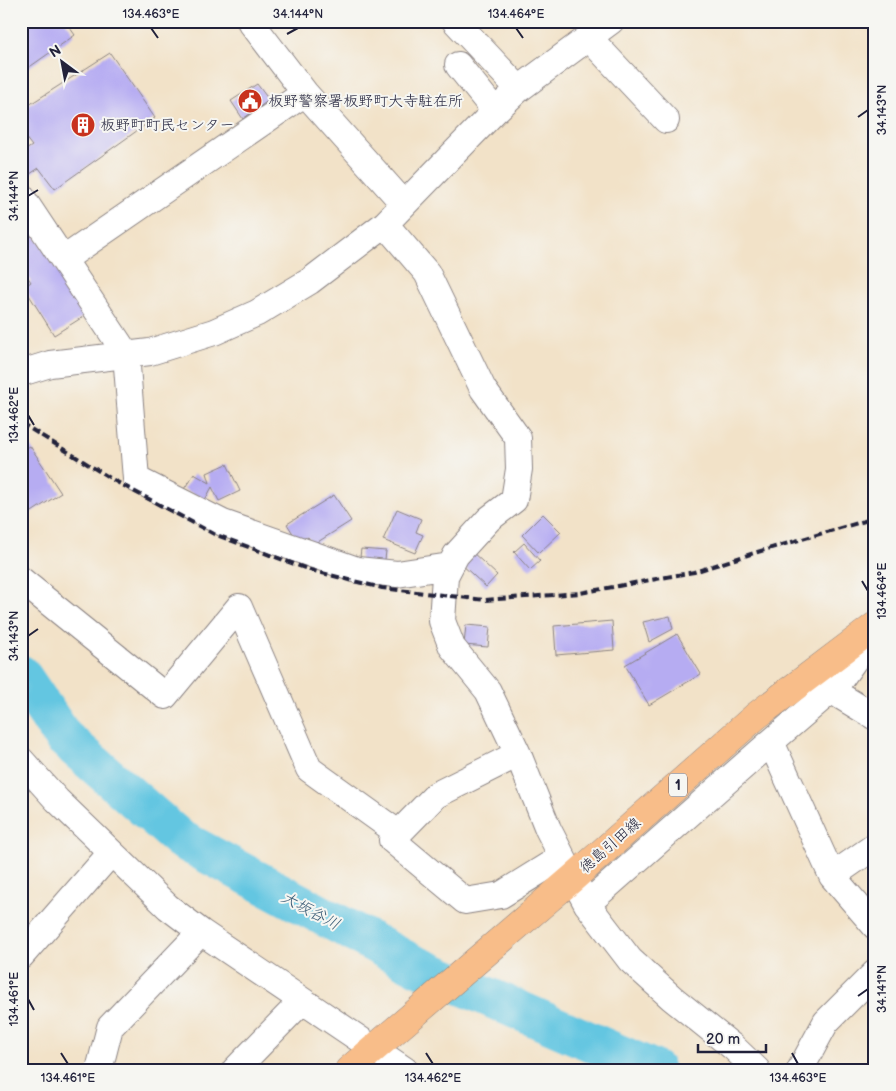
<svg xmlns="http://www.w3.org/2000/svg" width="896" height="1091" viewBox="0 0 896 1091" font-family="'Balsamiq Sans','Klee One',sans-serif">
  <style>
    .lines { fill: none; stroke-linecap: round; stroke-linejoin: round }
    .river { stroke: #63c6e1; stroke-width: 40 }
    .building { fill: #b6acf2 }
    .street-casing { stroke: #8a8282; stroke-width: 28 }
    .primary-casing { stroke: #8a8282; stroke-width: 29 }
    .street { stroke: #fff; stroke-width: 26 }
    .primary { stroke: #f8bd89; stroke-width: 28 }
    .rail { stroke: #22223b; stroke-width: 4; stroke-dasharray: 8 4; stroke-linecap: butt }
    .ticks { fill: none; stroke: #22223b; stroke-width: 2 }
    .labels { text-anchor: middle; stroke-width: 4; stroke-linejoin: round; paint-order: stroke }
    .shield { fill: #f6f6f2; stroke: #626272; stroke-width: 1 }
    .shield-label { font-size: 14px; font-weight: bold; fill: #22223b }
    .poi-label { font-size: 15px; fill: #22223b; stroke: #f6f6f2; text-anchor: start }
    .street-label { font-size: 15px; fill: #22223b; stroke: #f6f6f2 }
    .water-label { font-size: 16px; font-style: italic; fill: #395b75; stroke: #f6f6f2 }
    .neatline { fill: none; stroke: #22223b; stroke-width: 2 }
    .ticks-label { font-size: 12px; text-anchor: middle; fill: #22223b }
  </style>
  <rect width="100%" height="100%" fill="#f6f6f2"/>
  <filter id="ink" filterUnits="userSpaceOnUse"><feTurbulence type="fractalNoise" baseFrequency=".02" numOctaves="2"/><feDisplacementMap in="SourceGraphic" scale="10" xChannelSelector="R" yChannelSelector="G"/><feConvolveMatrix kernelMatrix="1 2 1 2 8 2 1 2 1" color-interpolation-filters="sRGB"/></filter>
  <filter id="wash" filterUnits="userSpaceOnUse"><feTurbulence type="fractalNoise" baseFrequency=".0096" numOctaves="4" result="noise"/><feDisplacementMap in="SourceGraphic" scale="20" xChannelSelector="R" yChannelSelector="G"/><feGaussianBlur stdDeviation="1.12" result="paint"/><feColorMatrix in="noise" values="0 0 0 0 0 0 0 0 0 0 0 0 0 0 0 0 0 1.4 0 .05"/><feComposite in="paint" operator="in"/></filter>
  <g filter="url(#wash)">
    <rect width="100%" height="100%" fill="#f2e2c8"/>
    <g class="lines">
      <path class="river" d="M21,675l42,62 117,102 231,124 244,107"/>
    </g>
    <g id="blocks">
      <path class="building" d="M21,21h44l10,14 -54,38z
        M110,53l45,65 -100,71 -16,-21 -15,10 -3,-7v-18l11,-7 -11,-14v-22z
        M257,84l12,16 -26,19 -12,-18z
        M27,223l59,92 -32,20 -30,-48 7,-5 -10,-15v-40z
        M30,446l31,47 -40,26v-68z
        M227,464l13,27 -21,10 -7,-14 -7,13 -21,-11 10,-15 16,9 -3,-10z
        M334,495l17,26 -38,24 -5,-8 -9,6 -12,-19z
        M397,509l24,10 -5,13 7,3 -8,18 -32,-13z
        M543,514l18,18 -22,21 -17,-18z
        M524,543l16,18 -10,9 -16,-18z
        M361,549l25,2 -2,17 -25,-3z
        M471,551l26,24 -11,12 -26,-24z
        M670,616l3,13 -24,13 -6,-20z
        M612,621l2,29 -58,5 -2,-29z
        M466,625l24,2 -2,20 -24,-2z
        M677,634l24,40 -52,31 -24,-40z"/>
    </g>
  </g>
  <g filter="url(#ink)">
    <use href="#blocks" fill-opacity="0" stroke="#8a8282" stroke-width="1"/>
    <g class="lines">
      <defs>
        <path id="street" d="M250,21l55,72 99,111
          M455,21l64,68
          M589,38l77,82
          M458,65l37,46
          M21,196l105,158 10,125 87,44 134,47 40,4 53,-8
          M385,224l42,49 56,116 35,49 1,31 -5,31 -25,19 -33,36 -11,21 -3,45 10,26 36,44 30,63 30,75 25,49 14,26 43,56 42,38 61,49 24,23
          M64,259l241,-166
          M21,373l29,-9 100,-12 64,-20 43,-19 53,-32 75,-57 110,-113 24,-22 92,-68
          M21,580l144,116 74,-89 70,162 89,64
          M875,631l-40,56 7,10 33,20
          M835,687l-64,55 61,134 43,50
          M518,754l-82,41 -44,45 73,61 36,-6 61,-38
          M21,760l36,40 111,107 33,25 204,138
          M832,876l43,-30
          M587,904l184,-162
          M21,956l90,-103
          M99,1070l11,-43 91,-95
          M235,1070l67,-69
          M800,1070l26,-48 49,-49"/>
        <path id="primary" d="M349,1070l224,-192 183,-162 119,-90"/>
      </defs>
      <use href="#street" class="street-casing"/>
      <use href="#primary" class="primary-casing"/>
      <use href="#street" class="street"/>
      <use href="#primary" class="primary"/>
      <path class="rail" d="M21,423l94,58 99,53 96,36 72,18 103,12 95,-7 114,-21 60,-19 121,-35"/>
    </g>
  </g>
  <path class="ticks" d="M151,28l7,10M516,28l7,10M287,34l11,-6M858,117l10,-7M28,196l10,-6M28,415l6,10M862,581l6,10M28,636l10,-7M858,996l10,-7M28,999l6,11M61,1053l7,11M426,1053l7,11M792,1053l6,11"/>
  <defs>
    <symbol id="civic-disc" viewBox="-11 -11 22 22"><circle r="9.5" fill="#c8321e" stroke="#f6f6f2"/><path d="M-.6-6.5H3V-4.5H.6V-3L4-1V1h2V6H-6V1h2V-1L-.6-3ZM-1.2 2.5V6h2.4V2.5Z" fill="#fff"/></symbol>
    <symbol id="building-disc" viewBox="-11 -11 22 22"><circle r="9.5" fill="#c8321e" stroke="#f6f6f2"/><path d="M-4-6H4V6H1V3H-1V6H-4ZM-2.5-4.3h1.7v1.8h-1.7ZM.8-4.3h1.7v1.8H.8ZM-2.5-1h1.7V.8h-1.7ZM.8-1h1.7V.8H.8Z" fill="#fff"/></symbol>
  </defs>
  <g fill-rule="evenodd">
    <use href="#civic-disc" x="236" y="87" width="28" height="28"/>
    <use href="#building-disc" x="69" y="111" width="28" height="28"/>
  </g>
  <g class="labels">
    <rect class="shield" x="669" y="773.5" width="18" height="23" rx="4"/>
    <g class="shield-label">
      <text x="678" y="790">1</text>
    </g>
    <g class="poi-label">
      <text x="268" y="106">板野警察署板野町大寺駐在所</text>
      <text x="100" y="130">板野町町民センター</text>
    </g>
    <g class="street-label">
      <text transform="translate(610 845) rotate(-41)" y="5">徳島引田線</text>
    </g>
    <g class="water-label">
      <text transform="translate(311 910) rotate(28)" y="6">大坂谷川</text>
    </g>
  </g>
  <rect width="896" height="1091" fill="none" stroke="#f6f6f2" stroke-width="55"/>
  <g transform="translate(62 62) rotate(328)" stroke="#f6f6f2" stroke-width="4" paint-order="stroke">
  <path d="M0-4L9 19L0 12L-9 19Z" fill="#22223b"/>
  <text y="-8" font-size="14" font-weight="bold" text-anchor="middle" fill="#22223b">N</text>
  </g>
  <path d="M698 1044v8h68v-8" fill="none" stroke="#22223b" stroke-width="2.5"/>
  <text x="706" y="1044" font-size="15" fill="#22223b" stroke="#f6f6f2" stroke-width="4" paint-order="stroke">20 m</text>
  <rect x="28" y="28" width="840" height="1036" class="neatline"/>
  <g class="ticks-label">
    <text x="151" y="18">134.463°E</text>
    <text x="298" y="18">34.144°N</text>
    <text x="516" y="18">134.464°E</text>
    <text transform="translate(882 110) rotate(-90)" y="4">34.143°N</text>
    <text transform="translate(14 196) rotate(-90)" y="4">34.144°N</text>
    <text transform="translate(14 415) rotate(-90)" y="4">134.462°E</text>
    <text transform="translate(882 591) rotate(-90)" y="4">134.464°E</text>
    <text transform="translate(14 636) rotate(-90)" y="4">34.143°N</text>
    <text transform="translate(882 989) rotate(-90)" y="4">34.141°N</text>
    <text transform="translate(14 999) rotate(-90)" y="4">134.461°E</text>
    <text x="68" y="1082">134.461°E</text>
    <text x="433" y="1082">134.462°E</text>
    <text x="798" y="1082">134.463°E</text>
  </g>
</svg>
